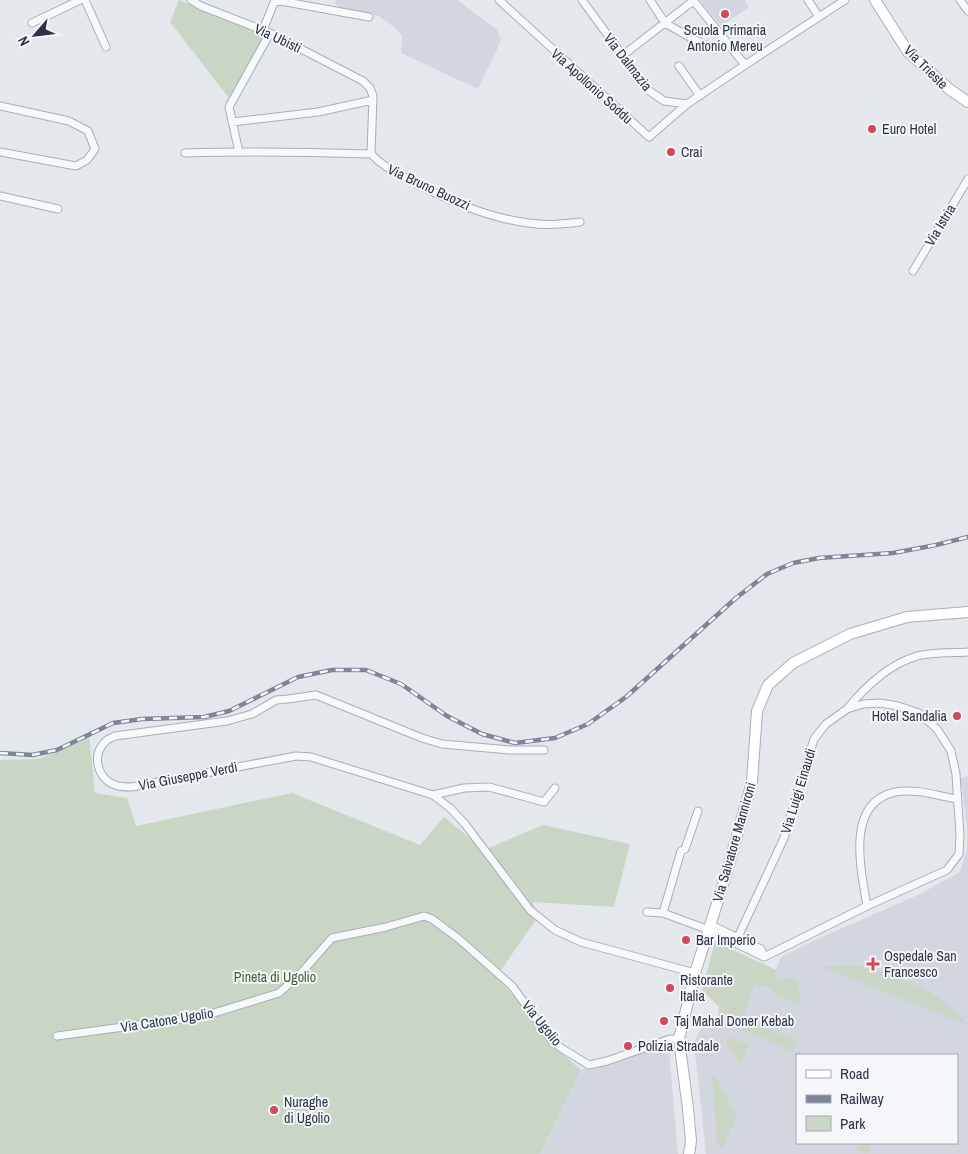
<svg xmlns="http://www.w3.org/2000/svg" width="968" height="1154" viewBox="0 0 968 1154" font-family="'Archivo Narrow',sans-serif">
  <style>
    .built { fill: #d2d6de; fill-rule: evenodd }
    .green { fill: #c9d6c5 }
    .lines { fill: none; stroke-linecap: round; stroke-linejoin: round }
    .street-casing { stroke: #a9aeb7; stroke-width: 9 }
    .secondary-casing { stroke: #a9aeb7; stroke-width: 12 }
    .street { stroke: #f7f8fa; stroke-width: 7 }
    .secondary { stroke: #fff; stroke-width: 10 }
    .rail-casing { stroke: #7d8696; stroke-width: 4.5 }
    .rail { stroke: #f4f6f9; stroke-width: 2.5; stroke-dasharray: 8; stroke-linecap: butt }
    .poi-dot { fill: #d1495b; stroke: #f4f6f9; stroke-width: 2 }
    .labels { text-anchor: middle; stroke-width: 4; stroke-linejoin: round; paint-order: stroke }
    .poi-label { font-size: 14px; fill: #2b3445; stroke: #f4f6f9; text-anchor: start }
    .street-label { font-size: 14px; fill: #2b3445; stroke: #f4f6f9 }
    .park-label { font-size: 14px; fill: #3f6138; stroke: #f4f6f9 }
  </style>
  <rect width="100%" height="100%" fill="#e4e7ec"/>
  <path class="built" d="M336,0h121l40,30 4,9 -2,6 -21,44 -77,-36 1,-18 -11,-10 -12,-9 -41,-8 -3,-5z
    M700,0h45l4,7 -28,19z
    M968,776v378h-262l-12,-112 13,-25 11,3 1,-14 -17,-15 13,-49 61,28 5,-13 34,-17 103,-45 42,-23 7,-23v-21l-6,-50zM797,1055h160v88h-160z
    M668,1040l10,114h-138l41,-84z"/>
  <path class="green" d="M179,0l86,36 -36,62 -59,-76z
    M89,736l6,57 32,5 9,28 156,-33 128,52 24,-28 40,33 59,-25 87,19 -16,63 -81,-5 4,16 -40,58 37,45 12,19 35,30 -41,84h-540v-394l38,-1 29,-11z
    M715,942l61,28v7l8,3 6,-3 8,3 3,20 -2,4 -23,-10 -8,-7 -14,-3 -11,35 54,21 -5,11 -71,-30 -3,-3 1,-12 -17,-15z
    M849,965c46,7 88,23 119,60l-145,-58z
    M729,1038l20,6 -8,19 -3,-1 -12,-18z
    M712,1075l4,2 21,39 -14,33 -6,-5z
    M860,1143h12l-5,11 -11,-4z"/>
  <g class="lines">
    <defs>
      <path id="street" d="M85,0l21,47
        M191,0l10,6 69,27 93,48 7,7 3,8 -2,58c10,11 22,17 35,24 38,21 80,40 123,45 17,3 34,1 51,-1
        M275,0l94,17
        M499,0l150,137 38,-33 58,-39 100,-65
        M582,0l66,90 16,11 23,3
        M650,0l15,23 28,16 22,10
        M693,0l52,65
        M808,0l11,17
        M960,0l8,11
        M32,23l48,-23
        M263,30l12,-30
        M622,56l71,-55
        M679,66l21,30
        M0,106l69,15 19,10 7,18 -8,11 -11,6 -76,-14
        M232,122l86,-10 55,-12
        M239,152l-10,-45 41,-74
        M185,153c62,-2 124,-1 186,1
        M0,196l58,13
        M913,271l55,-92
        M847,709c18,-22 40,-43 67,-52 13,-5 39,-4 54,-5
        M544,750h-34l-68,-6 -20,-6 -106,-43 -28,4 -12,1 -24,14 -25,7 -112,15c-3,2 -8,3 -10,6 -14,14 -7,37 10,43 5,2 11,2 17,2l164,-31 15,1 122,38 17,13 15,16 65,86 25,20 26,12 114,31
        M433,795l31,-7 25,-1 55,15 11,-14
        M867,906c-6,-36 -22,-103 28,-114 20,-4 43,4 62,7
        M647,912l16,1 46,17 55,27 103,-51 80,-36 12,-16 1,-19 -4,-61 -5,-23 -14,-22 -18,-16 -21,-7 -18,-3 -17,1 -16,5 -21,15 -12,15 -30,99 -46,99
        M663,913l18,-62 4,-2 13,-38
        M711,925l50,24 3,7
        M57,1036l147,-20 75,-23 22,-20 31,-35 54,-11 38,-11 8,3 27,20 53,47 38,52 11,10 28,17 18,-4 63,-22h9"/>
      <path id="secondary" d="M875,0l33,52 41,37 19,13
        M689,1154l2,-13 -3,-32 -9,-70 16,-66 31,-98 26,-93 5,-71 11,-26 25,-22 57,-29 57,-17 61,-5"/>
    </defs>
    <use href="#street" class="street-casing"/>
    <use href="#secondary" class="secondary-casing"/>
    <use href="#street" class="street"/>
    <use href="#secondary" class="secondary"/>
    <defs>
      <path id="rail" d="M0,753l32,2 25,-5 56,-27 29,-4 62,-2 25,-6 69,-34 34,-7h34l35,14 46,32 35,18 33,9 40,-5 33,-14 38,-27 110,-99 31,-24 26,-11 26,-5 74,-5 43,-8 32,-8"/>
    </defs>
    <use href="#rail" class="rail-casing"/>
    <use href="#rail" class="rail"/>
  </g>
  <g class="poi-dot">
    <circle cx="725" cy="14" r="5"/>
    <circle cx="872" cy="129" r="5"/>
    <circle cx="671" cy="152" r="5"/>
    <circle cx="957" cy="716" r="5"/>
    <circle cx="686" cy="940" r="5"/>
    <path d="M870.5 956.5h5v5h5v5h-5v5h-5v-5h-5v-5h5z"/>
    <circle cx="670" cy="988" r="5"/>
    <circle cx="664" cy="1021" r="5"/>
    <circle cx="628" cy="1046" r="5"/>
    <circle cx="274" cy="1110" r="5"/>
  </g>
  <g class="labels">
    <g class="poi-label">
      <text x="725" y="35" text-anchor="middle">Scuola Primaria<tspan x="725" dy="16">Antonio Mereu</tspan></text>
      <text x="882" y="134">Euro Hotel</text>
      <text x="681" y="157">Crai</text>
      <text x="947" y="721" text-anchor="end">Hotel Sandalia</text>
      <text x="696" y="945">Bar Imperio</text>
      <text x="884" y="961">Ospedale San<tspan x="884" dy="16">Francesco</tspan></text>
      <text x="680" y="985">Ristorante<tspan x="680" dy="16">Italia</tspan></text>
      <text x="674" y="1026">Taj Mahal Doner Kebab</text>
      <text x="638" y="1051">Polizia Stradale</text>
      <text x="284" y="1107">Nuraghe<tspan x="284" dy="16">di Ugolio</tspan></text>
    </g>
    <g class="street-label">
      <text transform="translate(278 38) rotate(25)" y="5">Via Ubisti</text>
      <text transform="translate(628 62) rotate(52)" y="5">Via Dalmazia</text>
      <text transform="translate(926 67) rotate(45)" y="5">Via Trieste</text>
      <text transform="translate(592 86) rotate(42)" y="5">Via Apollonio Soddu</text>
      <text transform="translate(429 187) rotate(25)" y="5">Via Bruno Buozzi</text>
      <text transform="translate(940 225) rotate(-59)" y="5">Via Istria</text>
      <text transform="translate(188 776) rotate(-11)" y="5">Via Giuseppe Verdi</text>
      <text transform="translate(798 791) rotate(-73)" y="5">Via Luigi Einaudi</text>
      <text transform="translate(734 842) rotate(-74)" y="5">Via Salvatore Mannironi</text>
      <text transform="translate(167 1020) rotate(-9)" y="5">Via Catone Ugolio</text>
      <text transform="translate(542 1023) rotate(51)" y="5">Via Ugolio</text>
    </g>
    <g class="park-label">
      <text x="275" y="982">Pineta di Ugolio</text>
    </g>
  </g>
  <rect x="796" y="1054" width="162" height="90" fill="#f4f6f9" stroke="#a4a8b1"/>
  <rect x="806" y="1070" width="25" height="8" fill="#ffffff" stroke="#a4a8b1"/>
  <text x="840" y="1079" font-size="15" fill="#2b3445">Road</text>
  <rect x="806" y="1095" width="25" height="8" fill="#7d8696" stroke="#a4a8b1"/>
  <text x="840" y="1104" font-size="15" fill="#2b3445">Railway</text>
  <rect x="806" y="1116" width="25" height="15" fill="#c9d6c5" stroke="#a4a8b1"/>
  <text x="840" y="1129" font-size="15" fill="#2b3445">Park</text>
  <g transform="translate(35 35) rotate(242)" stroke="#f4f6f9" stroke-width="4" paint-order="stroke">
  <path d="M0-4L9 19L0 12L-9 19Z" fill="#2b3445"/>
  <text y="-8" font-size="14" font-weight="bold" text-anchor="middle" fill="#2b3445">N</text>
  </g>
</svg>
